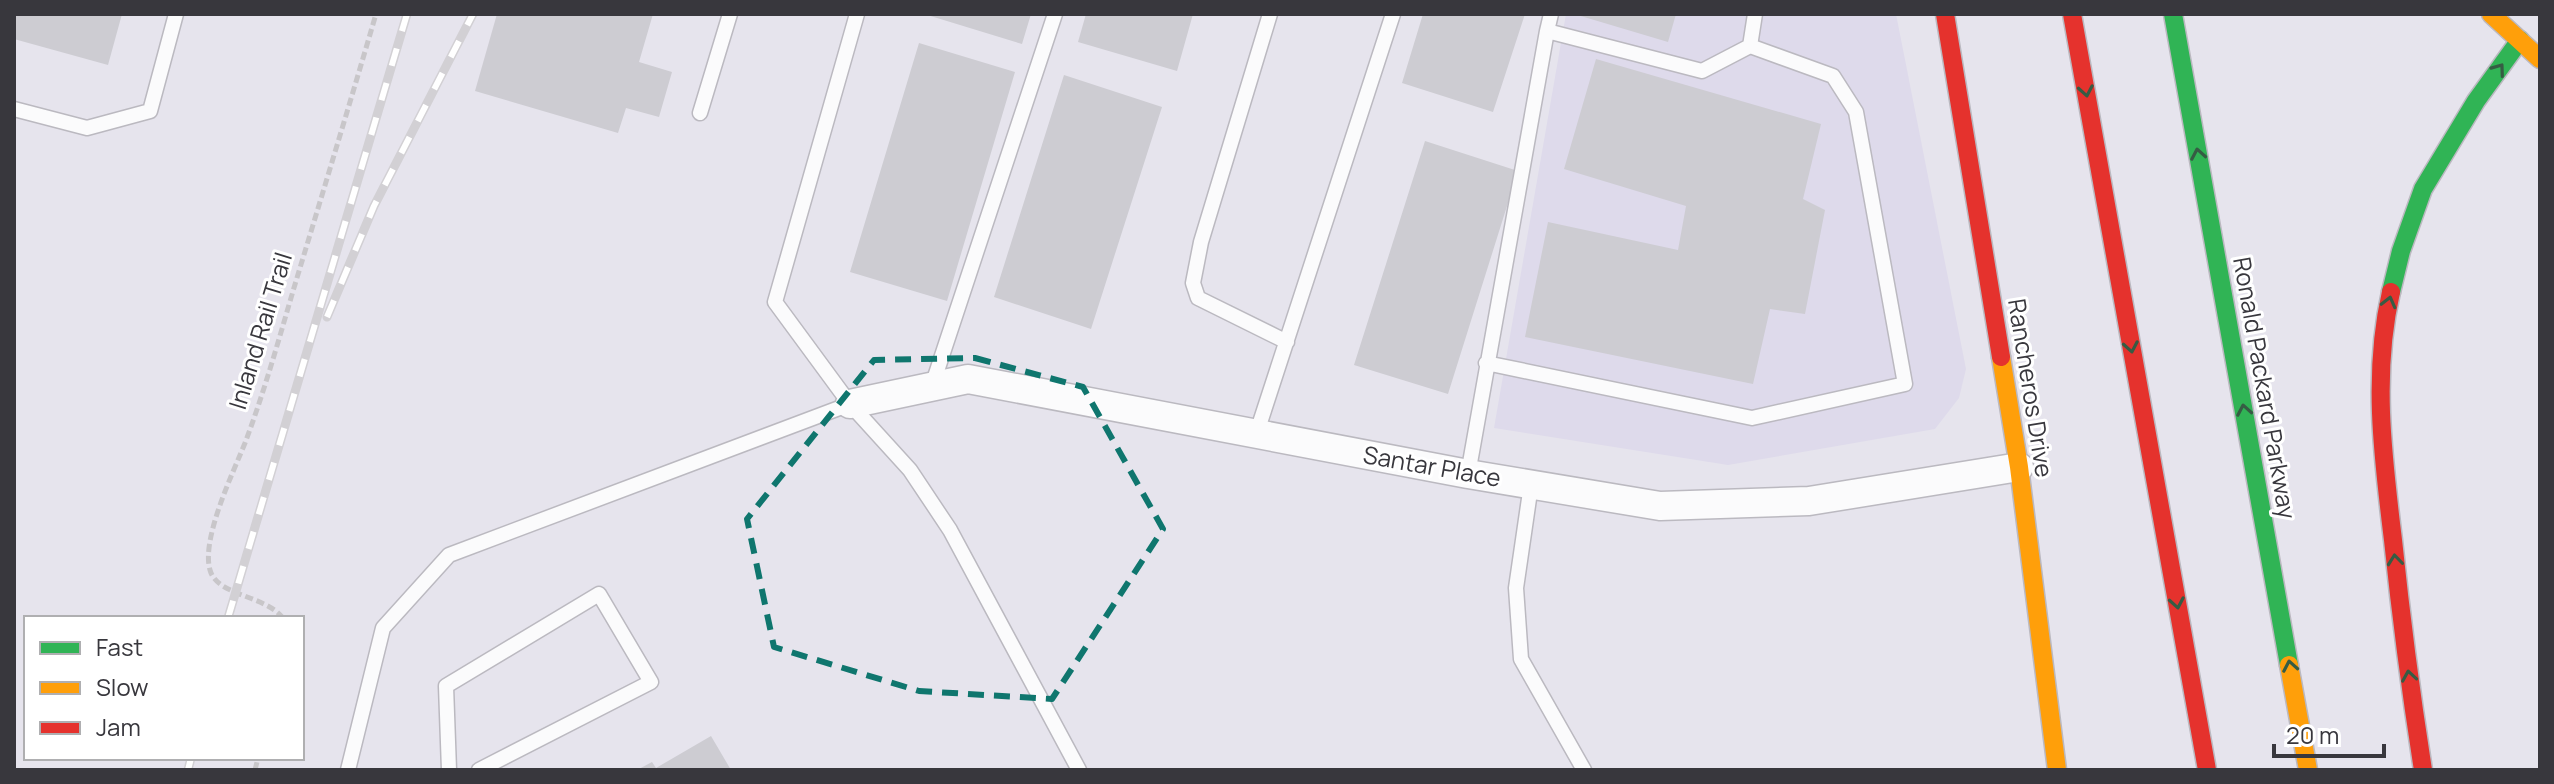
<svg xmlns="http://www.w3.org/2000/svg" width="2554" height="784" viewBox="0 0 2554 784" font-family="Manrope,sans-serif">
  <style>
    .built { fill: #dedaeb }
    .building { fill: #cdccd2 }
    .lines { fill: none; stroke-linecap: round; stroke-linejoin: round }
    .lane-casing { stroke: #bbb9c0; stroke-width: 17 }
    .street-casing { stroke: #bbb9c0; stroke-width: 31 }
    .fast-casing { stroke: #bbb9c0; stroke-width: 21 }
    .slow-casing { stroke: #bbb9c0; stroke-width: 21 }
    .jam-casing { stroke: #bbb9c0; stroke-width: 21 }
    .path { stroke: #c8c6c9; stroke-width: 5; stroke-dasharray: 8 4; stroke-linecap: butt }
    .lane { stroke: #fbfbfc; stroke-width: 14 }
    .street { stroke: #fbfbfc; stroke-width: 28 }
    .fast { stroke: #30b455; stroke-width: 18 }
    .slow { stroke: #ff9f0a; stroke-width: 18 }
    .jam { stroke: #e5322d; stroke-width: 18 }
    .rail-casing { stroke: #d2d0d4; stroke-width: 9 }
    .rail { stroke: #fff; stroke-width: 6; stroke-dasharray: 18; stroke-linecap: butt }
    .oneway { stroke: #365c44 }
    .marked { fill: none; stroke: #0f766e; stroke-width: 6; stroke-dasharray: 16 10; stroke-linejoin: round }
    .labels { text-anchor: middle; stroke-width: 6; stroke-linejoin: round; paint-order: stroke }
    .street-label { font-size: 24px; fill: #38373d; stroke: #fff }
  </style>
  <rect width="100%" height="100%" fill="#e6e4ed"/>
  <path class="built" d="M1566,14h330l70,355 -7,29 -24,31 -207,36 -234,-37z"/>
  <path class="building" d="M14,14h108l-14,51 -94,-26z
    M497,14h156l-14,48 33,10 -13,45 -33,-9 -8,25 -143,-42z
    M924,14h107l-9,30z
    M1086,14h107l-16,57 -99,-29z
    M1423,14h102l-32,98 -91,-29z
    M1574,14h102l-8,28z
    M919,43l96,29 -68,229 -97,-29z
    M1596,59l225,65 -18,75 22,11 -20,104 -35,-5 -17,75 -228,-47 23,-115 130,28 8,-44 -122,-37z
    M1064,75l98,32 -71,222 -97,-32z
    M1425,141l93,30 -70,223 -94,-29z
    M711,736l20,34h-94l15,-8 4,6z"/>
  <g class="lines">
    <defs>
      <path id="lane" d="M857,14l-82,288 75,102 60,66 40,60 129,240
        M1270,14l-69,228 -8,41 5,15 89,44
        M1547,31l4,-17
        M14,109l73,19 63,-17 26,-97
        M700,113l30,-99
        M1486,363l266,55 153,-34 -49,-272 -23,-36 -83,-30
        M932,386l123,-372
        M1256,435l137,-421
        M1468,474l79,-443 155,40 48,-25 5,-32
        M1531,485l-15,103 5,71 63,111
        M348,770l35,-142 66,-73 401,-151
        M449,770l-3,-84 153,-92 52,88 -172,88"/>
      <path id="street" d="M850,404l118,-25 500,95 192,32 149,-5 210,-34"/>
      <path id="fast" d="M2173,14l116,651
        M2391,292l10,-41 22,-62 53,-88 44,-61"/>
      <path id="slow" d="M2491,14l49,45
        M2001,357l18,110 38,303
        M2289,665l19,105"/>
      <path id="jam" d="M1945,14l56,343
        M2072,14l135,756
        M2391,292c-19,82 -8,166 2,248 8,77 18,154 30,230"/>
    </defs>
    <use href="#lane" class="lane-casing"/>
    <use href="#street" class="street-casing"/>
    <use href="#fast" class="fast-casing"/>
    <use href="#slow" class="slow-casing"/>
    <use href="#jam" class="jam-casing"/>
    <path class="path" d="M283,618c-18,-23 -66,-22 -73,-48 -9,-31 23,-97 35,-127 20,-53 35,-108 51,-162 27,-89 54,-178 80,-267
      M255,770l3,-12"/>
    <use href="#lane" class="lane"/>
    <use href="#street" class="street"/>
    <use href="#fast" class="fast"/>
    <use href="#slow" class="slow"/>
    <use href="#jam" class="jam"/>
    <defs>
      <path id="rail" d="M327,317l47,-111 99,-192
        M228,618l179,-604
        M188,770l3,-12"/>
    </defs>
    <use href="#rail" class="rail-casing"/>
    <use href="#rail" class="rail"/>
  </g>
  <defs><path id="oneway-chevron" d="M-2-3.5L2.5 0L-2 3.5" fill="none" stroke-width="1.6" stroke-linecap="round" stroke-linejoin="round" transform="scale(2)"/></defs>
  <g class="oneway">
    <use href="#oneway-chevron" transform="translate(2499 69) rotate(-54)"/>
    <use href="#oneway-chevron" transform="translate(2086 91) rotate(80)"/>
    <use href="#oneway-chevron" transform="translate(2198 154) rotate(-100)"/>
    <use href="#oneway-chevron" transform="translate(2389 302) rotate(-76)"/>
    <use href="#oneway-chevron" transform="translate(2131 347) rotate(80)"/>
    <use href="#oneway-chevron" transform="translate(2244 410) rotate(-100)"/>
    <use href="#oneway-chevron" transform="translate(2395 560) rotate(-96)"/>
    <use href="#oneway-chevron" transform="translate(2177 603) rotate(80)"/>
    <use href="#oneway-chevron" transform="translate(2290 666) rotate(-100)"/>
    <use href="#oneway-chevron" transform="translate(2409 676) rotate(-99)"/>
  </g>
  <path class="marked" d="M975,358l108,29 80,142 -111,170 -133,-8 -145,-44 -27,-128 127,-159z"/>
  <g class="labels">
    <g class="street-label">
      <text transform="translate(261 331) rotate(-73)" y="8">Inland Rail Trail</text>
      <text transform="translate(2030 388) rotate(81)" y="8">Rancheros Drive</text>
      <text transform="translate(2264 388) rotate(80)" y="8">Ronald Packard Parkway</text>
      <text transform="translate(1432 467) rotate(10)" y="8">Santar Place</text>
    </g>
  </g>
  <rect width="2554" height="784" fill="none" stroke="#38373d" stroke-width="32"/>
  <rect x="24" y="616" width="280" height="144" fill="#ffffff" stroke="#afafb1" stroke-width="2"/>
  <rect x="40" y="642" width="40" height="12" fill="#30b455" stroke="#afafb1" stroke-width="2"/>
  <text x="96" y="656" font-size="24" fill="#38373d">Fast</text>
  <rect x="40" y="682" width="40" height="12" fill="#ff9f0a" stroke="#afafb1" stroke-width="2"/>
  <text x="96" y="696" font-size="24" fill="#38373d">Slow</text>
  <rect x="40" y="722" width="40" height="12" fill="#e5322d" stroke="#afafb1" stroke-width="2"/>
  <text x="96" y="736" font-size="24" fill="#38373d">Jam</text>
  <path d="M2274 744v12h110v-12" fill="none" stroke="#38373d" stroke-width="4"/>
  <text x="2286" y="744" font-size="24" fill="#38373d" stroke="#ffffff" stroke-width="6" paint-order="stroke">20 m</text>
</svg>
